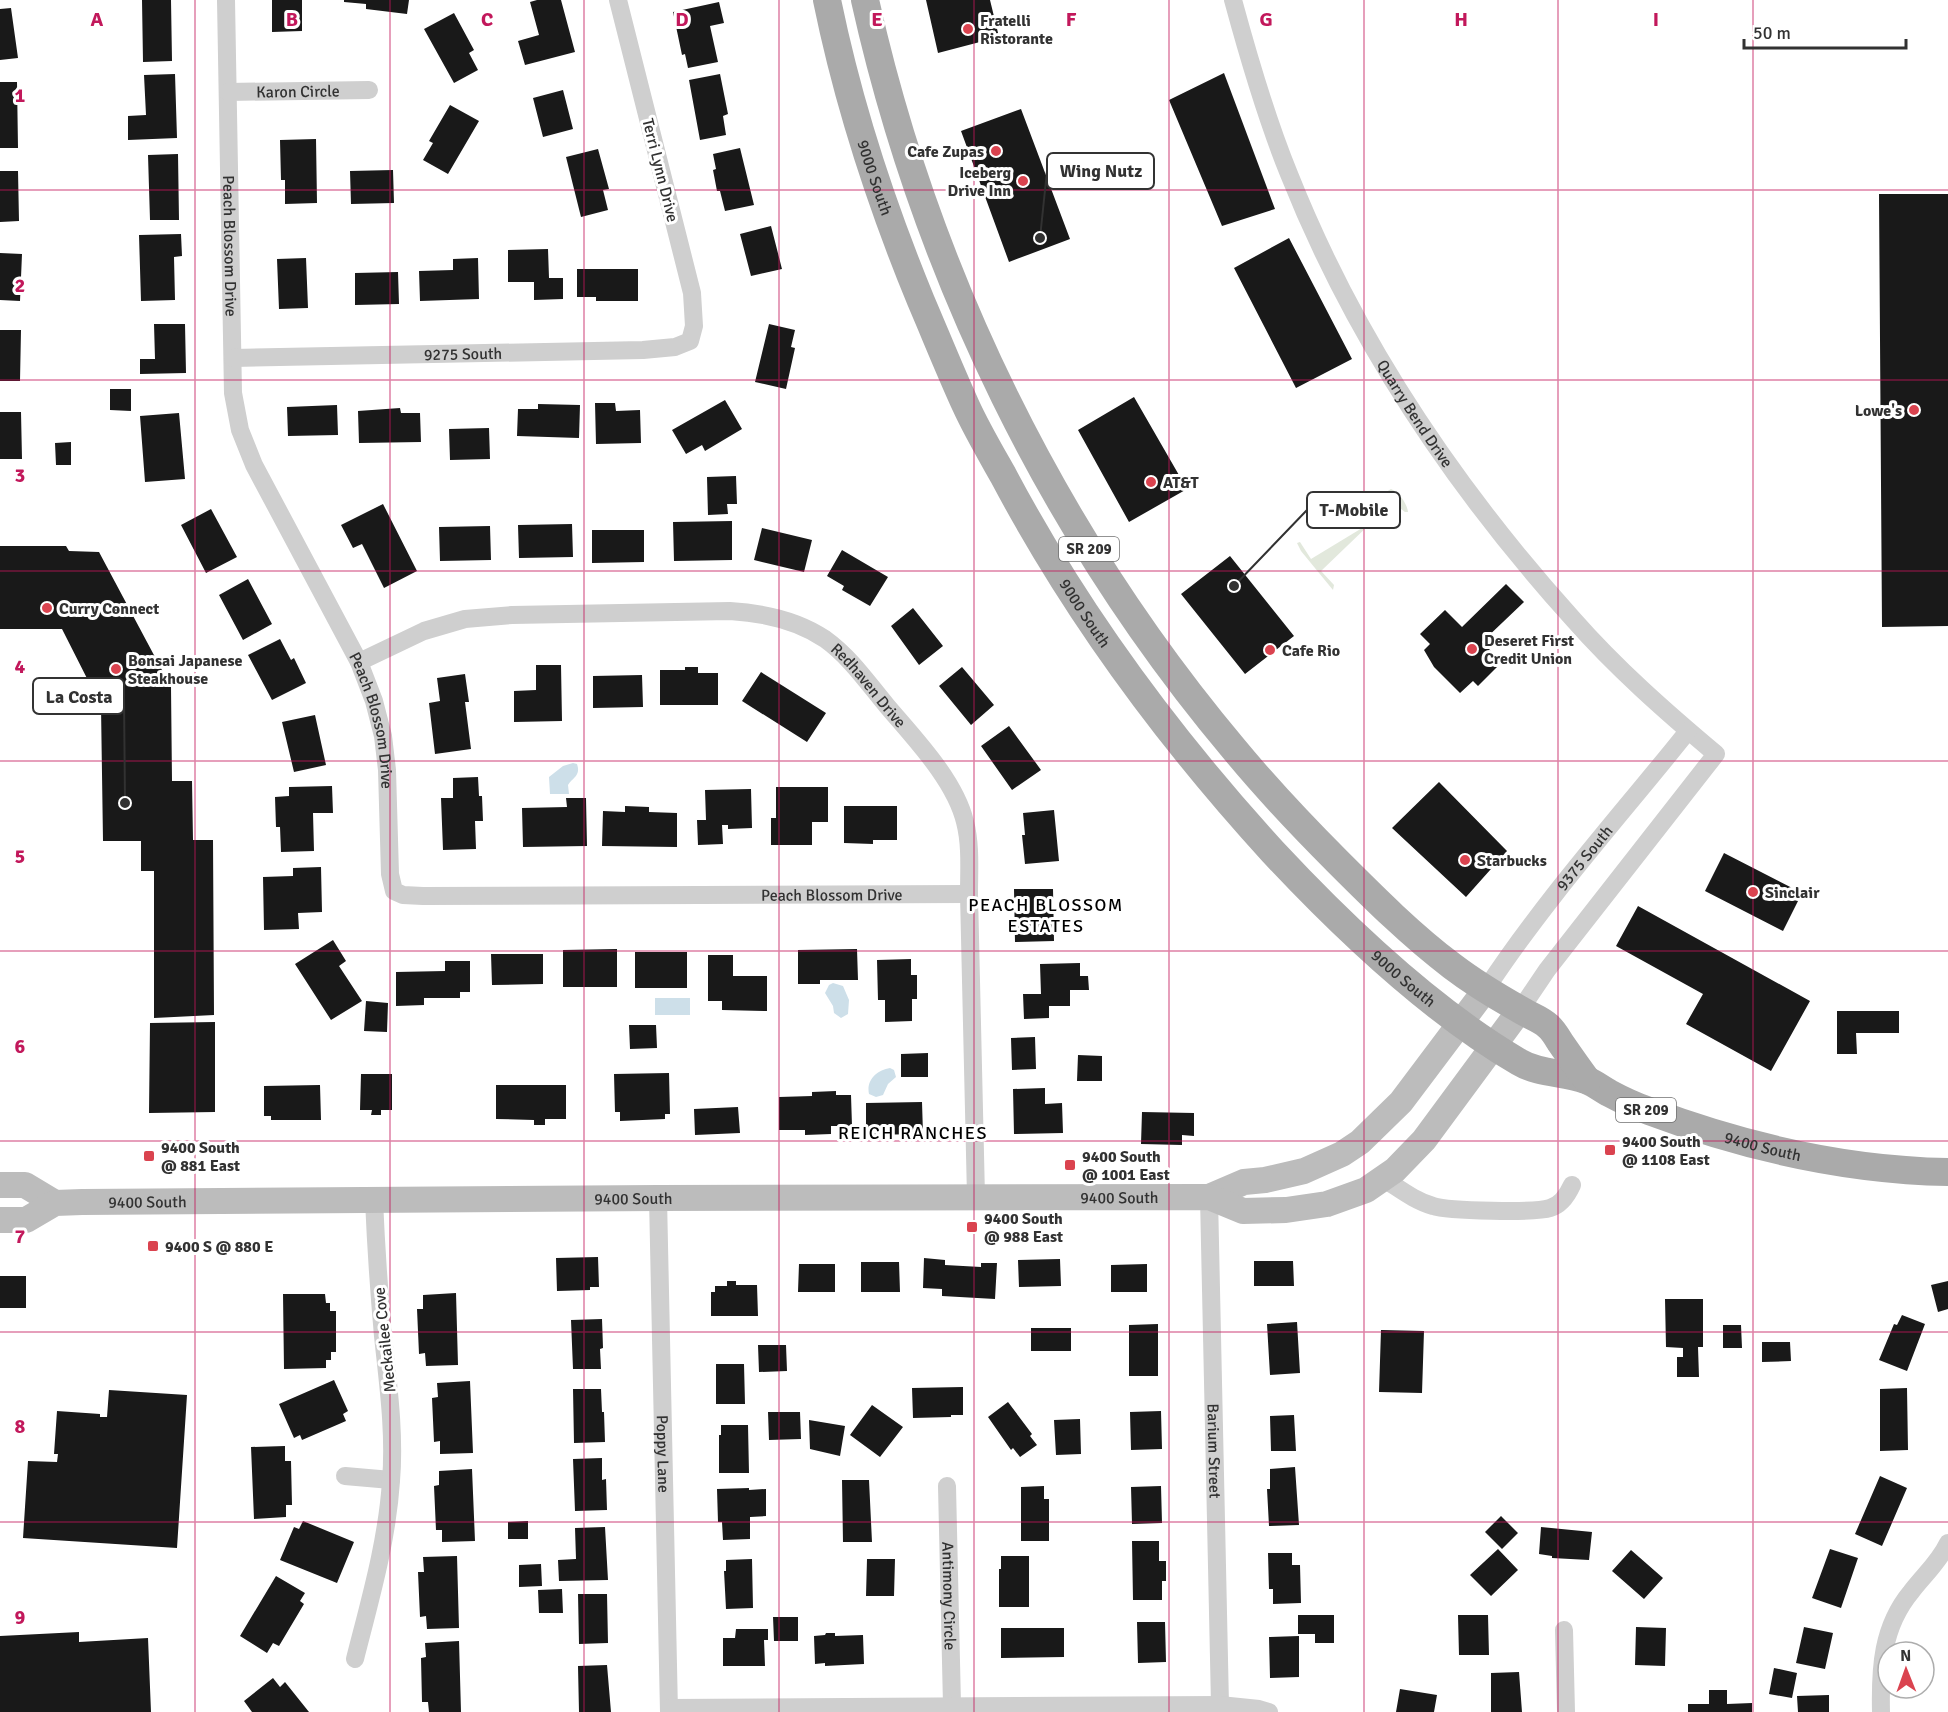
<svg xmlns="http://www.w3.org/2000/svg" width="1948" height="1712" viewBox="0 0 1948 1712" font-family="Signika,sans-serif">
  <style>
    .green { fill: #e2e8dc }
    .water { fill: #cddfe9 }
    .building { fill: #191919 }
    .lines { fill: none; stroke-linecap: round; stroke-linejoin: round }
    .street { stroke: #cfcfcf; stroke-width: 18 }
    .secondary { stroke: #bcbcbc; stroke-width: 26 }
    .primary { stroke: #aaa; stroke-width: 28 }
    .grid { fill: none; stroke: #c2185b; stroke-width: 1.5; stroke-opacity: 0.55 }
    .poi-dot { fill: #da434f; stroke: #fff; stroke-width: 2 }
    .labels { text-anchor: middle; stroke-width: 6; stroke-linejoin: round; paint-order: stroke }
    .shield { fill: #fff; stroke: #707070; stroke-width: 1.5 }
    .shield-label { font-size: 15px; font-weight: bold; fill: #323232 }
    .poi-label { font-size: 16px; font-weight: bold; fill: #323232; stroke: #fff; text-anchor: start }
    .street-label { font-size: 16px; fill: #323232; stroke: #fff }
    .neighbourhood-label { font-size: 18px; letter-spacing: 1.5px; fill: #000; stroke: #fff }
    .grid-label { font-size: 20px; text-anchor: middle; font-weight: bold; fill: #c2185b; stroke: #fff; stroke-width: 6; stroke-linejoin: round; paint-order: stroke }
    .leader { fill: none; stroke: #323232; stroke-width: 2 }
    .callout-dot { fill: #323232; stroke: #fff; stroke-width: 2 }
    .callout { fill: #fff; stroke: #323232; stroke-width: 2 }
    .callout-label { font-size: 18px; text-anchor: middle; font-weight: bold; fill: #323232 }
  </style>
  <rect width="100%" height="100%" fill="#fff"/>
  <path class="green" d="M1391,489c8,4 16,14 17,23h-3l-10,-8 -16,13 -6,-1 -5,-13z
    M1372,522l-51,49 13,14 -1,5 -32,-39 -4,-8 3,-1 11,17z"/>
  <path class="water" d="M573,763l4,1c4,12 -4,13 -9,21l1,9h-19l-1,-17 14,-11z
    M833,983l10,3 6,14 -1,14 -7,4 -7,-5 -1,-7 -8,-13 4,-8z
    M655,998h35v17h-35z
    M890,1068l4,2 2,7 -8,7 -5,11 -7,2 -7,-3c-3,-14 8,-24 21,-26z"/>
  <path class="building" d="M142,0h29l1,61 -29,1z
    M272,0h30v31l-30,1z
    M344,0h65l-2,14 -41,-5v-5l-22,-2z
    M537,0h24l14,52 -50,13 -7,-24 21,-6 -9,-33z
    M926,0h64l9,37 -61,16z
    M719,2l5,21 -14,3 8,36 -30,6 -3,-14 -3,1 -9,-43z
    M11,8l7,50 -18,2v-51z
    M454,13l20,37 -5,3 9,17 -24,13 -30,-54z
    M1224,73l51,136 -53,17 -53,-126z
    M175,74l2,64 -49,2v-24l18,-1 -2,-40z
    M720,74l8,40 -5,2 3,19 -26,5 -11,-60z
    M0,82h17l1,66h-18z
    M563,90l10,39 -30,8 -10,-39z
    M450,105l29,16 -31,53 -25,-14 10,-17 -4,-2z
    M1021,109l49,130 -61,23 -48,-131z
    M316,139l1,64 -32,1v-24h-4l-1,-40z
    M740,148l14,57 -29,6 -5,-20h-3l-4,-21 3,-1 -3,-15z
    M598,149l11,40 -6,1 5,20 -27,7 -15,-60z
    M178,154l1,66h-29l-2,-65z
    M393,170l1,33 -43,1 -1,-33z
    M0,171h18l1,50 -19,1z
    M1879,194h69v432l-66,1z
    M771,226l11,43 -31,7 -11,-42z
    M181,234l1,22 -8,1 1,43 -34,1 -2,-66z
    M1289,238l63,121 -56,29 -62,-120z
    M548,249l1,29h14v21l-29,1v-18h-26v-32z
    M0,253l22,1 -2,47 -20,-1z
    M306,258l2,50 -29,1 -2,-50z
    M478,258l1,41 -59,2 -1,-30 34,-1v-11z
    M577,269h61v32h-42v-4h-19z
    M398,272l1,32 -44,1v-32z
    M154,324h31l1,49 -46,1v-15h15z
    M769,324l26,6 -4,17 4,1 -9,41 -31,-7z
    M0,330h21l-1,51h-20z
    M110,389h21v22l-21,-1z
    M1134,397l53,92 -58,33 -51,-92z
    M725,400l17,29 -37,22 -3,-6 -16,9 -14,-24z
    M595,403h20l1,8 24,-1 1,33 -45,1z
    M538,404l42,1 -1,33 -62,-2 1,-27h20z
    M337,405l1,30 -50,1 -1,-29z
    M400,408l1,5h19l1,29 -62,1 -1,-32z
    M0,412h21l1,47h-22z
    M179,413l6,66 -40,3 -5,-66z
    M489,428l1,31 -40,1 -1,-31z
    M71,442v23h-15l-1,-22z
    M736,476l1,28h-10l1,10 -20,1 -1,-38z
    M383,504l34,67 -33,17 -22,-44 -9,4 -12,-23z
    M211,509l26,48 -31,16 -25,-48z
    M732,521v39l-58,1 -1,-39z
    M572,524l1,33 -54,1 -1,-33z
    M490,526l1,34 -51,1 -1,-34z
    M762,528l50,12 -8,32 -50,-12z
    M592,530h52v32l-52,1z
    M0,546h66l3,5 30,1 72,135 1,94h20l1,59h20l1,175 -60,3v-147h-13v-30h-38l-2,-135 -39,-77h-62z
    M842,550l46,27 -18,29 -28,-16 2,-4 -17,-10z
    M1230,556l64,80 -49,38 -64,-80z
    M248,579l24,45 -29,16 -24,-45z
    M1506,584l18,18 -42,40 20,20 -24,24 -5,-5 -13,12 -26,-26 -10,-17 6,-6 -10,-10 25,-24 17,17z
    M913,608l30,38 -24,19 -28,-39z
    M280,639l11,21 3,-2 12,25 -34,17 -24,-45z
    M536,665h25l1,56 -48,1v-31l22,-1z
    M685,667h13v6h20v32h-58v-35h25z
    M962,667l32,38 -23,20 -32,-39z
    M761,672l65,41 -19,29 -65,-41z
    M465,674l4,28h-4l6,47 -36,5 -6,-51 11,-2 -3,-23z
    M642,675l1,32 -50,1v-32z
    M315,715l11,50 -32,7 -12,-50z
    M1009,726l32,44 -29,20 -31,-44z
    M478,777l1,19h3l1,25h-8l1,28 -33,1 -2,-52h12v-20z
    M1439,782l68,69 -41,46 -74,-69z
    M332,786l1,27h-20l1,38 -33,1 -1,-25h-4l-1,-30 14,-1v-9z
    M776,787h52v35h-16v23h-41v-27h5z
    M751,789l1,39 -24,1v-4h-6l1,19 -25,1 -1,-25h9l-1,-30z
    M566,798h20l1,48 -64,1 -1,-39 45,-1z
    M625,806l24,1v5l28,1v34l-75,-1 1,-35 22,1z
    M844,806h53v34h-24v4l-29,-1z
    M1054,810l5,51 -34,3 -3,-29h3l-2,-22z
    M1724,853l78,40 -19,38 -78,-40z
    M321,867l1,45 -24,1 1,16 -35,1 -1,-53 30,-1v-8z
    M1014,889h39l1,52 -39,1z
    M1638,906l172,95 -39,70 -85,-47 17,-30 -87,-48z
    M333,940l13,21 -7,5 23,35 -31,19 -36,-56z
    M617,949v38h-54v-37z
    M857,949l1,31h-38v4h-22v-34z
    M635,952h52v36h-52z
    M491,954h52v30l-51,1z
    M708,955h25v21h34v35l-45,-1v-9h-14z
    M911,959v16h6v24h-5v22l-27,1v-22h-7l-1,-40z
    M445,961h25v31h-10v6h-36v7l-28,1v-34l49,-1z
    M1080,963v13h8l1,14h-19v16h-21v12l-25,1 -1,-25h18l-1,-30z
    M366,1001l22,2 -1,29 -23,-1z
    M1837,1011h62v22h-43l1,21h-20z
    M215,1022v90l-66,1 1,-90z
    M629,1025h27l1,23 -27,1z
    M1035,1037l1,32 -24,1 -1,-32z
    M928,1053v24h-27v-23z
    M1078,1055l24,1v25h-25z
    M669,1073l1,41h-5v5l-45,2v-9h-5l-1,-38z
    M361,1074h31v36h-11v5h-10l1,-5h-12z
    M320,1085l1,35h-50v-4h-7v-30z
    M496,1085h70v34h-21v6h-11v-5l-38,-1z
    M1045,1088v16l17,-1 1,30 -49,1 -1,-45z
    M836,1091v4h15l1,31h-21v8l-26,1v-5h-26v-33l33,-1v-4z
    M922,1102l1,32 -57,1v-32z
    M738,1107l2,26 -45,2 -1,-26z
    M1142,1112l52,1v23l-12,-1v10l-41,-1z
    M598,1257l1,30h-9v3l-33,1 -1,-33z
    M924,1258l21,2v5l36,2v-4h16l-2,36 -53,-3v-7l-19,-1z
    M1060,1259l1,27 -42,1 -1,-27z
    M1254,1261h39l1,25h-40z
    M861,1262h38l1,30h-39z
    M799,1264h36v28h-37z
    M1147,1264v28h-36v-27z
    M0,1276h26v32h-26z
    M727,1281h9v4h21l1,31h-47v-24h4v-6h12z
    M1948,1281v28l-10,3 -7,-27z
    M456,1293l2,72 -32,1 -1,-13 -6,1 -2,-45h6v-14z
    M283,1294h42l1,9h4v8h6v41h-5v8h-5v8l-42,1z
    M1665,1299h38v48h-5l1,30h-22v-20h6v-9l-17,-1z
    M1902,1315l23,9 -18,47 -28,-11 15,-36 3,1z
    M602,1319l1,29 -3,1 1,20h-28l-2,-49z
    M1297,1322l3,51 -30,2 -3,-51z
    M1158,1324v52h-29v-51z
    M1723,1325h18l1,23h-19z
    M1031,1328h40v23h-40z
    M1381,1330l43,1 -2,62 -43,-1z
    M1762,1342h28l1,19 -29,1z
    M758,1345h28l1,26 -28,1z
    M716,1364h28l1,40h-29z
    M334,1380l14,31 -5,3 3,7 -44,19 -2,-5 -6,3 -15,-34z
    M470,1381l3,72 -33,1v-13l-6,1 -2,-44 6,-1 -1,-14z
    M963,1387v28h-12v2l-38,1 -1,-30z
    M1907,1388l1,62 -28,1v-62z
    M573,1389h28l1,23h2l1,30 -31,1z
    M109,1390l78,5 -10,153 -154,-10 5,-77 29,1 1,-8h-4l3,-43 43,3v3h7z
    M1008,1402l24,32 -2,2 7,9 -17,12 -7,-9 -2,2 -23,-33z
    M872,1405l31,22 -23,30 -30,-22z
    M1161,1411l1,38 -31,1 -1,-38z
    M768,1412h32l1,27 -32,1z
    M1294,1415l2,36h-25l-1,-35z
    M1080,1419l1,35 -25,1 -2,-35z
    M809,1420l36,6 -5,30 -30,-7z
    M721,1425h27l1,48h-30v-38h2z
    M285,1446v15h6l1,44h-6v12l-32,2 -3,-72z
    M602,1458v22l4,-1 1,31 -32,1 -2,-52z
    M1295,1467l4,58 -30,1 -2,-37h3v-20z
    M472,1469l3,72 -33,1v-12h-6l-2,-44 5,-1v-14z
    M1880,1476l27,12 -25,58 -27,-12z
    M842,1480h27l3,62h-29z
    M1044,1486v13h5v42h-28v-54z
    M1161,1486l1,37 -30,1 -1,-37z
    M749,1488v2l17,-1v27l-16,1v22l-27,1 -1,-18h-4l-1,-33z
    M1501,1516l17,17 -16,16 -17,-17z
    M303,1521l51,21 -17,41 -57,-23 14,-33 5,2z
    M528,1521v18h-20v-17z
    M605,1527l3,53 -49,1 -1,-21 18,-1 -1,-31z
    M1541,1527l51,5 -3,28 -37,-2v-2l-13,-2z
    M1132,1541h27v20h7v20h-4v19h-29z
    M1498,1549l20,21 -27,26 -21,-21z
    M1830,1549l28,9 -17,50 -29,-10z
    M1631,1550l32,28 -19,21 -32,-28z
    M1268,1553h24v12h8l1,38 -28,1v-15h-4z
    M457,1556l2,72 -32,1 -1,-13 -6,1 -2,-45h6l-1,-15z
    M1001,1556h28v51h-30v-38h2z
    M752,1559l1,49 -27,1 -2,-38h2v-11z
    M867,1559h28l-1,37h-28z
    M541,1564l1,22 -23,1v-22z
    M276,1576l29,17 -5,8 4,3 -25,42 -6,-3 -6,10 -27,-17z
    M562,1589l1,24h-24l-1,-23z
    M578,1594h29l1,49 -29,1z
    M1298,1615h36v28h-19v-9h-17z
    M1458,1615h30l1,40h-30z
    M773,1617h25v24h-24z
    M1137,1622h28l1,40 -28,1z
    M1636,1627l30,1 -1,38 -30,-1z
    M1804,1627l29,6 -8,36 -29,-6z
    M1001,1628h63v29l-63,1z
    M736,1629h32v11h-4l1,26h-42v-28h12z
    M79,1632v10l69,-4 3,74h-151v-76z
    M826,1633h9v3l28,-1 1,29 -39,2v-3l-10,1 -1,-28 11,-1z
    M1299,1636v41l-29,1 -1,-41z
    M459,1641l2,71h-32l-1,-10h-6l-1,-44 5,-1 -1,-14z
    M607,1665l4,47h-32l-1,-46z
    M1774,1668l23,5 -5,25 -23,-4z
    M1519,1672l3,40h-31v-39z
    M273,1678l7,9 5,-5 24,30h-57l-8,-11z
    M1400,1689l37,6 -3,17h-38z
    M1709,1690h18v14l25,-1v9h-64v-8h21z
    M1829,1695v17h-31l-1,-16z"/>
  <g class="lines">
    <g class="street">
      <path id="s1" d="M226,0l7,393 7,37 14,35 105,197 15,39 9,35 4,34 3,104 4,17 9,4 20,1 546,-2"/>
      <path id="s2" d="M1233,0c16,59 33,118 56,174 65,164 166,314 284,445 43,49 93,93 143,135l-169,216 -27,40"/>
      <path id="s3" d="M228,92l141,-2"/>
      <path id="s4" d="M233,358l410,-8 32,-3 15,-6 4,-15 -2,-33 -74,-293"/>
      <path id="s5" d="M359,662l65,-31 41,-12 47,-4 218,-4c33,2 67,9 95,28 25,18 42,43 62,67 27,32 68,74 78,116 6,23 4,49 4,72l7,303"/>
      <path id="s6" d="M1486,989c60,-91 134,-173 202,-258"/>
      <path d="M1384,1179c16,10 31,22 49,27 15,5 103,7 117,2 11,-3 17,-12 22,-23"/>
      <path id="s7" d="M1209,1197l11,508"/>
      <path id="s8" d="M658,1198l11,514"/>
      <path d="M345,1476l46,4"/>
      <path id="s9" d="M947,1486l5,219"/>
      <path d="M1564,1630l2,82"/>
      <path d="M355,1659c15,-59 32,-117 36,-178 4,-48 -3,-97 -8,-145 -4,-45 -7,-90 -9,-136"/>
      <path d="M669,1708l551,-3 39,4 10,3"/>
      <path d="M1881,1712c-1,-44 1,-85 30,-120 13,-17 28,-30 37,-49"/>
    </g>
    <g class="secondary">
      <path d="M0,1185h25l30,18"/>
      <path d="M1209,1197l35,-15 21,-2 39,-9 38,-17 18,-12 41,-40 85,-113"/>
      <path id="s10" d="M0,1220h26l29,-17 27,-1 576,-4 551,-1 34,14 43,-1 41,-6 39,-14 29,-20 29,-30 96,-130"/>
    </g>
    <g class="primary">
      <path id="s11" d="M827,0c21,103 54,204 94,301 15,35 29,70 45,105 11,24 24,46 37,69 73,138 165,262 270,377 70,75 157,158 246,210 20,12 45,10 67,18 8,3 16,9 23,13 13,7 26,13 40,18 96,36 196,59 299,61"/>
      <path d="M865,0c61,274 189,535 369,749 33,40 68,77 104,113 36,36 73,73 114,104 21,16 44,30 67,43 9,6 22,10 29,17 5,4 9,11 12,16 9,13 18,26 27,38"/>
    </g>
  </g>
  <path class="grid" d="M195,0v1712M390,0v1712M584,0v1712M779,0v1712M974,0v1712M1169,0v1712M1364,0v1712M1558,0v1712M1753,0v1712M0,190h1948M0,380h1948M0,571h1948M0,761h1948M0,951h1948M0,1141h1948M0,1332h1948M0,1522h1948"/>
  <g class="poi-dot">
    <circle cx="968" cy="29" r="6"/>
    <circle cx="996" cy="151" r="6"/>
    <circle cx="1023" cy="181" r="6"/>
    <circle cx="1914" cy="410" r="6"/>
    <circle cx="1151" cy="482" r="6"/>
    <circle cx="47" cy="608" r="6"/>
    <circle cx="1472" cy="649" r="6"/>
    <circle cx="1270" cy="650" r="6"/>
    <circle cx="116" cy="669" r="6"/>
    <circle cx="1465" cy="860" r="6"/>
    <circle cx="1753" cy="892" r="6"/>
    <rect x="1604" y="1144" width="12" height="12" rx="3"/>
    <rect x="143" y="1150" width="12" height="12" rx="3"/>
    <rect x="1064" y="1159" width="12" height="12" rx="3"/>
    <rect x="966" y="1221" width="12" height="12" rx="3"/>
    <rect x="147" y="1240" width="12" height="12" rx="3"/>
  </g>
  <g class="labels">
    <g class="shield">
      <rect x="1059" y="537" width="60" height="24" rx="4.5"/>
      <rect x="1616" y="1098" width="60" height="24" rx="4.5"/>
    </g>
    <g class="shield-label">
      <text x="1089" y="554">SR 209</text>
      <text x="1646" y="1115">SR 209</text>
    </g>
    <g class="poi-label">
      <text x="980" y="26">Fratelli<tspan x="980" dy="18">Ristorante</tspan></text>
      <text x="984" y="157" text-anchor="end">Cafe Zupas</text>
      <text x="1011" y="178" text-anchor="end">Iceberg<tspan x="1011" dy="18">Drive Inn</tspan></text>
      <text x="1902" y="416" text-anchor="end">Lowe's</text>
      <text x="1163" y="488">AT&amp;T</text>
      <text x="59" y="614">Curry Connect</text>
      <text x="1484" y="646">Deseret First<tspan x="1484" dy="18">Credit Union</tspan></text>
      <text x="1282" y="656">Cafe Rio</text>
      <text x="128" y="666">Bonsai Japanese<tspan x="128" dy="18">Steakhouse</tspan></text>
      <text x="1477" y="866">Starbucks</text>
      <text x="1765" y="898">Sinclair</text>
      <text x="1622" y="1147">9400 South<tspan x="1622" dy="18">@ 1108 East</tspan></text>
      <text x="161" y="1153">9400 South<tspan x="161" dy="18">@ 881 East</tspan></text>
      <text x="1082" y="1162">9400 South<tspan x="1082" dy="18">@ 1001 East</tspan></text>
      <text x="984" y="1224">9400 South<tspan x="984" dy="18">@ 988 East</tspan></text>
      <text x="165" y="1252">9400 S @ 880 E</text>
    </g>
    <g class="street-label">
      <text dy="6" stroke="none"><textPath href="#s3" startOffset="70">Karon Circle</textPath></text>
      <text transform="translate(661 170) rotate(76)" y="6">Terri Lynn Drive</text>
      <text dy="6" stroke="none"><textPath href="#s11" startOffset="184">9000 South</textPath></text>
      <text dy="6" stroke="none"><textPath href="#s1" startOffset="246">Peach Blossom Drive</textPath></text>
      <text dy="6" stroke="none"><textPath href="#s4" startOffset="230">9275 South</textPath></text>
      <text dy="6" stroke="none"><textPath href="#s2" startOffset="454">Quarry Bend Drive</textPath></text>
      <text dy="6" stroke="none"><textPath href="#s11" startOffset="669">9000 South</textPath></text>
      <text dy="6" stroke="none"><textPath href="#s5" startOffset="544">Redhaven Drive</textPath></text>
      <text dy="6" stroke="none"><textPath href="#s1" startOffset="752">Peach Blossom Drive</textPath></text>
      <text dy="6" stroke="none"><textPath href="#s6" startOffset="164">9375 South</textPath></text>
      <text dy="6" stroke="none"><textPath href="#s1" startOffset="1364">Peach Blossom Drive</textPath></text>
      <text dy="6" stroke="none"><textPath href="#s11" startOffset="1155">9000 South</textPath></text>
      <text dy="6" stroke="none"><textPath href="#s11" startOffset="1557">9400 South</textPath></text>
      <text dy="6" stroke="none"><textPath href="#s10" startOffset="1124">9400 South</textPath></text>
      <text dy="6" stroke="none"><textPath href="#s10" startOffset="638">9400 South</textPath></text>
      <text dy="6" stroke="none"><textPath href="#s10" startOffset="152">9400 South</textPath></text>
      <text transform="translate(384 1340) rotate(-96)" y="6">Meckailee Cove</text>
      <text dy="6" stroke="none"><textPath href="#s7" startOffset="254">Barium Street</textPath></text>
      <text dy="6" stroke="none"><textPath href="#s8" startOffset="256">Poppy Lane</textPath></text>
      <text dy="6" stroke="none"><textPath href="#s9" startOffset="110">Antimony Circle</textPath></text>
    </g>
    <g class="neighbourhood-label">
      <text x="1046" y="911">PEACH BLOSSOM<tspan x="1046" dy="21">ESTATES</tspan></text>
      <text x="913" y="1139">REICH RANCHES</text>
    </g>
  </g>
  <g class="grid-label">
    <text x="97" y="26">A</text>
    <text x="292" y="26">B</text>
    <text x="487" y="26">C</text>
    <text x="682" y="26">D</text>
    <text x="877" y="26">E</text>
    <text x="1071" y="26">F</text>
    <text x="1266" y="26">G</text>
    <text x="1461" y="26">H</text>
    <text x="1656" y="26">I</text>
    <text x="20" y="102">1</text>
    <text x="20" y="292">2</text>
    <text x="20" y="482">3</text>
    <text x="20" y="673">4</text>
    <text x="20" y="863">5</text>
    <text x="20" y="1053">6</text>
    <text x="20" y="1243">7</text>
    <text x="20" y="1433">8</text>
    <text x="20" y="1624">9</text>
  </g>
  <path class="leader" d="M1040 238L1047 171M1234 586L1307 510M125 803L124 696"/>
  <g class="callout-dot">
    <circle cx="1040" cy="238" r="6"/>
    <circle cx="1234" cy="586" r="6"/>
    <circle cx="125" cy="803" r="6"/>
  </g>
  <g class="callout">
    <rect x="1047" y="153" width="107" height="36" rx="6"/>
    <rect x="1307" y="492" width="93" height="36" rx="6"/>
    <rect x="33" y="678" width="91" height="36" rx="6"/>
  </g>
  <g class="callout-label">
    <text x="1101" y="177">Wing Nutz</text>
    <text x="1354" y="516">T-Mobile</text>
    <text x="79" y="703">La Costa</text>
  </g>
  <g transform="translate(1906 1670) rotate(359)"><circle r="28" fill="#ffffff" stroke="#adadad" stroke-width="1.5"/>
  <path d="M0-4.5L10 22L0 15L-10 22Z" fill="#da434f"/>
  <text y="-9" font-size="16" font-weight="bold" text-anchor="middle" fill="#323232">N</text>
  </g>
  <path d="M1744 39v9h162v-9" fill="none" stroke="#323232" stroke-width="3"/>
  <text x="1753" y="39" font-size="18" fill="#323232" stroke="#ffffff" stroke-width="4.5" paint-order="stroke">50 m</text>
</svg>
